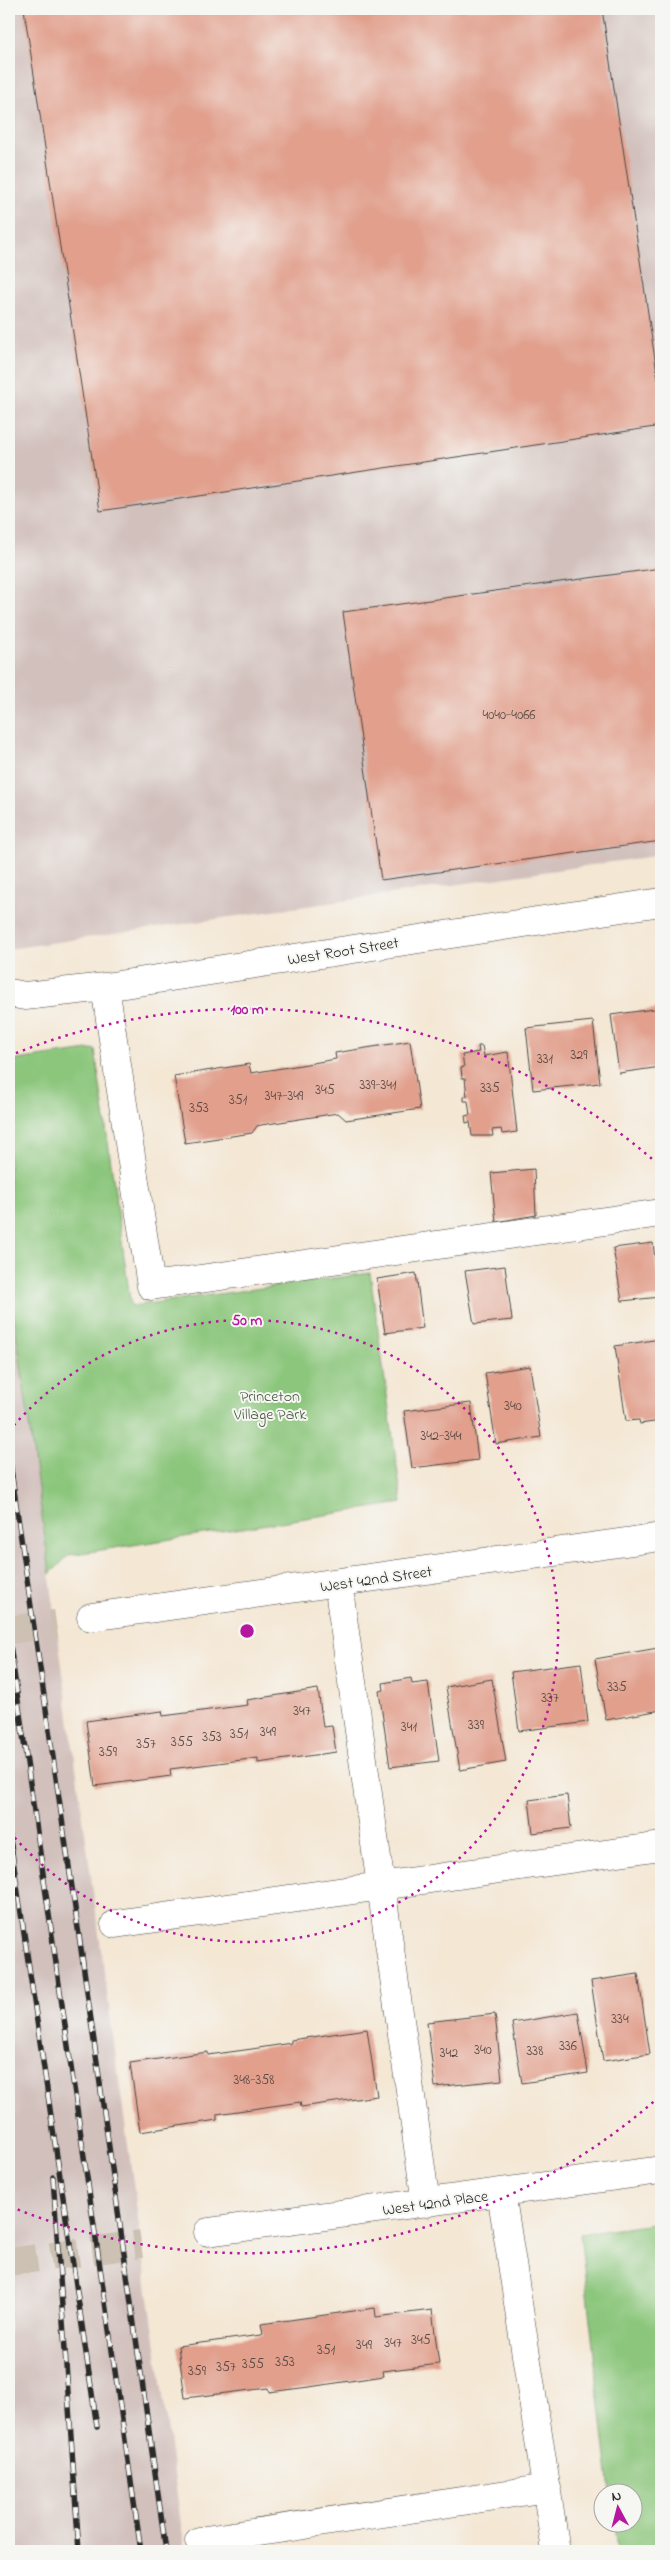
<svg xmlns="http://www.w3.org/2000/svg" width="670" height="2560" viewBox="0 0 670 2560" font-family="'Indie Flower',sans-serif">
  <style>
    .industrial { fill: #d1c0bc }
    .green { fill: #8bc67b; stroke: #5b7853 }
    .building { fill: #e19f8c }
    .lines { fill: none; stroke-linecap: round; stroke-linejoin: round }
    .minor-tunnel { stroke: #ccc1b2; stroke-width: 28; stroke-dasharray: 28 14; stroke-linecap: butt }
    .minor-casing { stroke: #494744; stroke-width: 29 }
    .minor { stroke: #fff; stroke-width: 28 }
    .rail-casing { stroke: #2b2b2b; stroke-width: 5.5 }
    .rail { stroke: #f6f6f2; stroke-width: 4; stroke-dasharray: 11; stroke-linecap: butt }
    .ring { fill: none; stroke: #b5179e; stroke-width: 2.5; stroke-dasharray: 2.5 5 }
    .labels { text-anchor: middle; stroke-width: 4; stroke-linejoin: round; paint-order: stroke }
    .number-label { font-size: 14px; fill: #584843 }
    .street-label { font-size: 16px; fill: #2b2b2b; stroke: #f6f6f2 }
    .park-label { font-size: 16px; fill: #485a43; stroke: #f6f6f2 }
    .centre { fill: #b5179e; stroke: #f6f6f2; stroke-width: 2.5 }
    .ring-label { font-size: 15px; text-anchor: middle; font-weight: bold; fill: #b5179e; stroke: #f6f6f2; stroke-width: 4; stroke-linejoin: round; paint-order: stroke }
  </style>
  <rect width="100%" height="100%" fill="#f6f6f2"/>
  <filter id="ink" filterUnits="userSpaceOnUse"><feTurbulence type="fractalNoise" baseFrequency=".02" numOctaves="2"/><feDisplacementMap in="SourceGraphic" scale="10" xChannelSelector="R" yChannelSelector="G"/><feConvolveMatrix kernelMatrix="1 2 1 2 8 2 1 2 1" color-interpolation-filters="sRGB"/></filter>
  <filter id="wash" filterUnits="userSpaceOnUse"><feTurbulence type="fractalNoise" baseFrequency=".0096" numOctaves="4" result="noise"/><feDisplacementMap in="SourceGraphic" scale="20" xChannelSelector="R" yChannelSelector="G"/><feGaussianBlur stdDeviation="1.12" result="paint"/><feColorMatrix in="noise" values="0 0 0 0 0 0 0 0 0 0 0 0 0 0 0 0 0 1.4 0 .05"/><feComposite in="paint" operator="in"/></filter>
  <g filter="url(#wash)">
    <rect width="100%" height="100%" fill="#f4e7d4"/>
    <path class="industrial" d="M9,9h652v846l-652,94z
      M9,1280l139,1011 37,260h-176z"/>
    <path class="green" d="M95,1049l36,257 239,-33 32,230 -333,52 -19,19 -41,-294v-219z
      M661,2223v328h-44l-3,-28 18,-1v-30h-22l-30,-258z"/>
    <g id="blocks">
      <path class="building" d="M24,9h578l59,390v27l-561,85z
        M661,568v273l-280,39 -38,-268z
        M661,1008v59l-42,6 -8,-58z
        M593,1021l7,62 -67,7 -7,-62z
        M410,1041l10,68 -74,11 -8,-7 -77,12 -4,1 -5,7 -67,10 -11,-67 75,-12 2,9 56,-9 29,-5 -1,-6z
        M478,1046h4l2,10 24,-4 9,80 -15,2 -1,-5 -9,1 1,6h-21l-2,-14 -4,1 -1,-7 5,-1 -2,-14h-4v-4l3,-1 -2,-18h-3l-1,-10 3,-1 -2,-12 17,-3z
        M534,1169l2,46 -40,7 -5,-49z
        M653,1243l7,54 -38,4 -9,-53z
        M505,1266l7,54 -38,4 -9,-53z
        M416,1273l7,55 -38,5 -8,-54z
        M660,1339l1,82 -21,3 -1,-4 -13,1 -11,-75z
        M530,1366l11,71 -45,7 -11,-71z
        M471,1403l7,57 -66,8 -8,-57z
        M658,1648l3,20v42l-55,10 -11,-61z
        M581,1663l7,59 -69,9 -8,-59z
        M411,1678l1,6 16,-2 11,79 -49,6 -11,-76 5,-1 -1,-7z
        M492,1679l14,83 -46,8 -14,-83z
        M318,1689l5,38 9,-1 4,26 -78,11v-5l-88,11 1,7 -76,10 -9,-65 76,-10 1,5 85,-11 -1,-5z
        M567,1795l4,33 -38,5 -4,-33z
        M638,1974l12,80 -47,7 -12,-80z
        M578,2012l10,61 -66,10 -10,-60z
        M495,2014l7,66 -67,7 -8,-65z
        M367,2029l10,67 -76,11 -1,-5 -83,12v6l-77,12 -10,-69 78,-11v3l44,-6 39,-6v-3z
        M375,2308l1,9 56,-7 7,54 -56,7 1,5 -75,11 -40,5 -1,-4 -83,10 -7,-52 83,-11 2,-1 -2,-10z"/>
    </g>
  </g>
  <g filter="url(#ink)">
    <use href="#blocks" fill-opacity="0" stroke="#494744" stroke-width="1"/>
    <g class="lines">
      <path class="minor-tunnel" d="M9,1630l47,-6
        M9,2262l132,-18"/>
      <defs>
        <path id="minor" d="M105,987l46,299 510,-73
          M9,993l16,3 80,-9 556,-85
          M338,1583l88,620
          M91,1617l570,-80
          M115,1924l546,-78
          M501,2192l55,359
          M208,2232l453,-62
          M199,2541l348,-53"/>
      </defs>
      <use href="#minor" class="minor-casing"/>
      <use href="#minor" class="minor"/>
      <defs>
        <path id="rail" d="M9,1456l72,493 85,602
          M9,1638l132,913
          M9,1832l88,595
          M53,2177l26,374"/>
      </defs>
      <use href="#rail" class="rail-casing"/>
      <use href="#rail" class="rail"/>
    </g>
  </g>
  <g class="ring">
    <path d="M9 1431A311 311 0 1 1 9 1831"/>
    <path d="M659 2097A622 622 0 0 1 9 2206M9 1056A622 622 0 0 1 659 1165"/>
  </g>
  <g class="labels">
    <g class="number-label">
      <text x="509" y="719">4040-4066</text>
      <text x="579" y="1059">329</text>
      <text x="545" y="1063">331</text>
      <text x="378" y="1089">339-341</text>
      <text x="490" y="1092">335</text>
      <text x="325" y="1094">345</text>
      <text x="284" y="1100">347-349</text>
      <text x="238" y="1104">351</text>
      <text x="199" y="1112">353</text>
      <text x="513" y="1410">340</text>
      <text x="441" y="1440">342-344</text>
      <text x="617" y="1691">335</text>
      <text x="550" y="1702">337</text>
      <text x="302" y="1715">347</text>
      <text x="476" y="1729">339</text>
      <text x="409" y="1731">341</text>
      <text x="268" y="1736">349</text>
      <text x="239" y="1738">351</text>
      <text x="212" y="1741">353</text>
      <text x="182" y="1746">355</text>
      <text x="146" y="1748">357</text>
      <text x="108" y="1756">359</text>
      <text x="620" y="2023">334</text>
      <text x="568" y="2050">336</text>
      <text x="483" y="2054">340</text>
      <text x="535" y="2055">338</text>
      <text x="449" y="2057">342</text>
      <text x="254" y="2084">348-358</text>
      <text x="421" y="2344">345</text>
      <text x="393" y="2347">347</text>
      <text x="364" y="2349">349</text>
      <text x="326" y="2354">351</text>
      <text x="285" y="2366">353</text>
      <text x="253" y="2368">355</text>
      <text x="226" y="2371">357</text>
      <text x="197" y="2375">359</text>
    </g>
    <g class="street-label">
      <text transform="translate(343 950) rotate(-9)" y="6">West Root Street</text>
      <text transform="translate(376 1578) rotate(-8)" y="6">West 42nd Street</text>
      <text transform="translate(435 2202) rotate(-8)" y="6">West 42nd Place</text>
    </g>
    <g class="park-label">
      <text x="270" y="1401">Princeton<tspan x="270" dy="18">Village Park</tspan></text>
    </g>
  </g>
  <circle cx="247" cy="1631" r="8" class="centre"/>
  <g class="ring-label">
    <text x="247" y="1014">100 m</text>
    <text x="247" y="1325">50 m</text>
  </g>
  <rect width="670" height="2560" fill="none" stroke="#f6f6f2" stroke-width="30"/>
  <g transform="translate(618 2508) rotate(353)"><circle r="24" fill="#f6f6f2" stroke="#a5a5a2"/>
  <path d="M0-4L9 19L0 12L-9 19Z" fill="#b5179e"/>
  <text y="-8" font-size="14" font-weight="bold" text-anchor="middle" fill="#2b2b2b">N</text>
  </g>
</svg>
